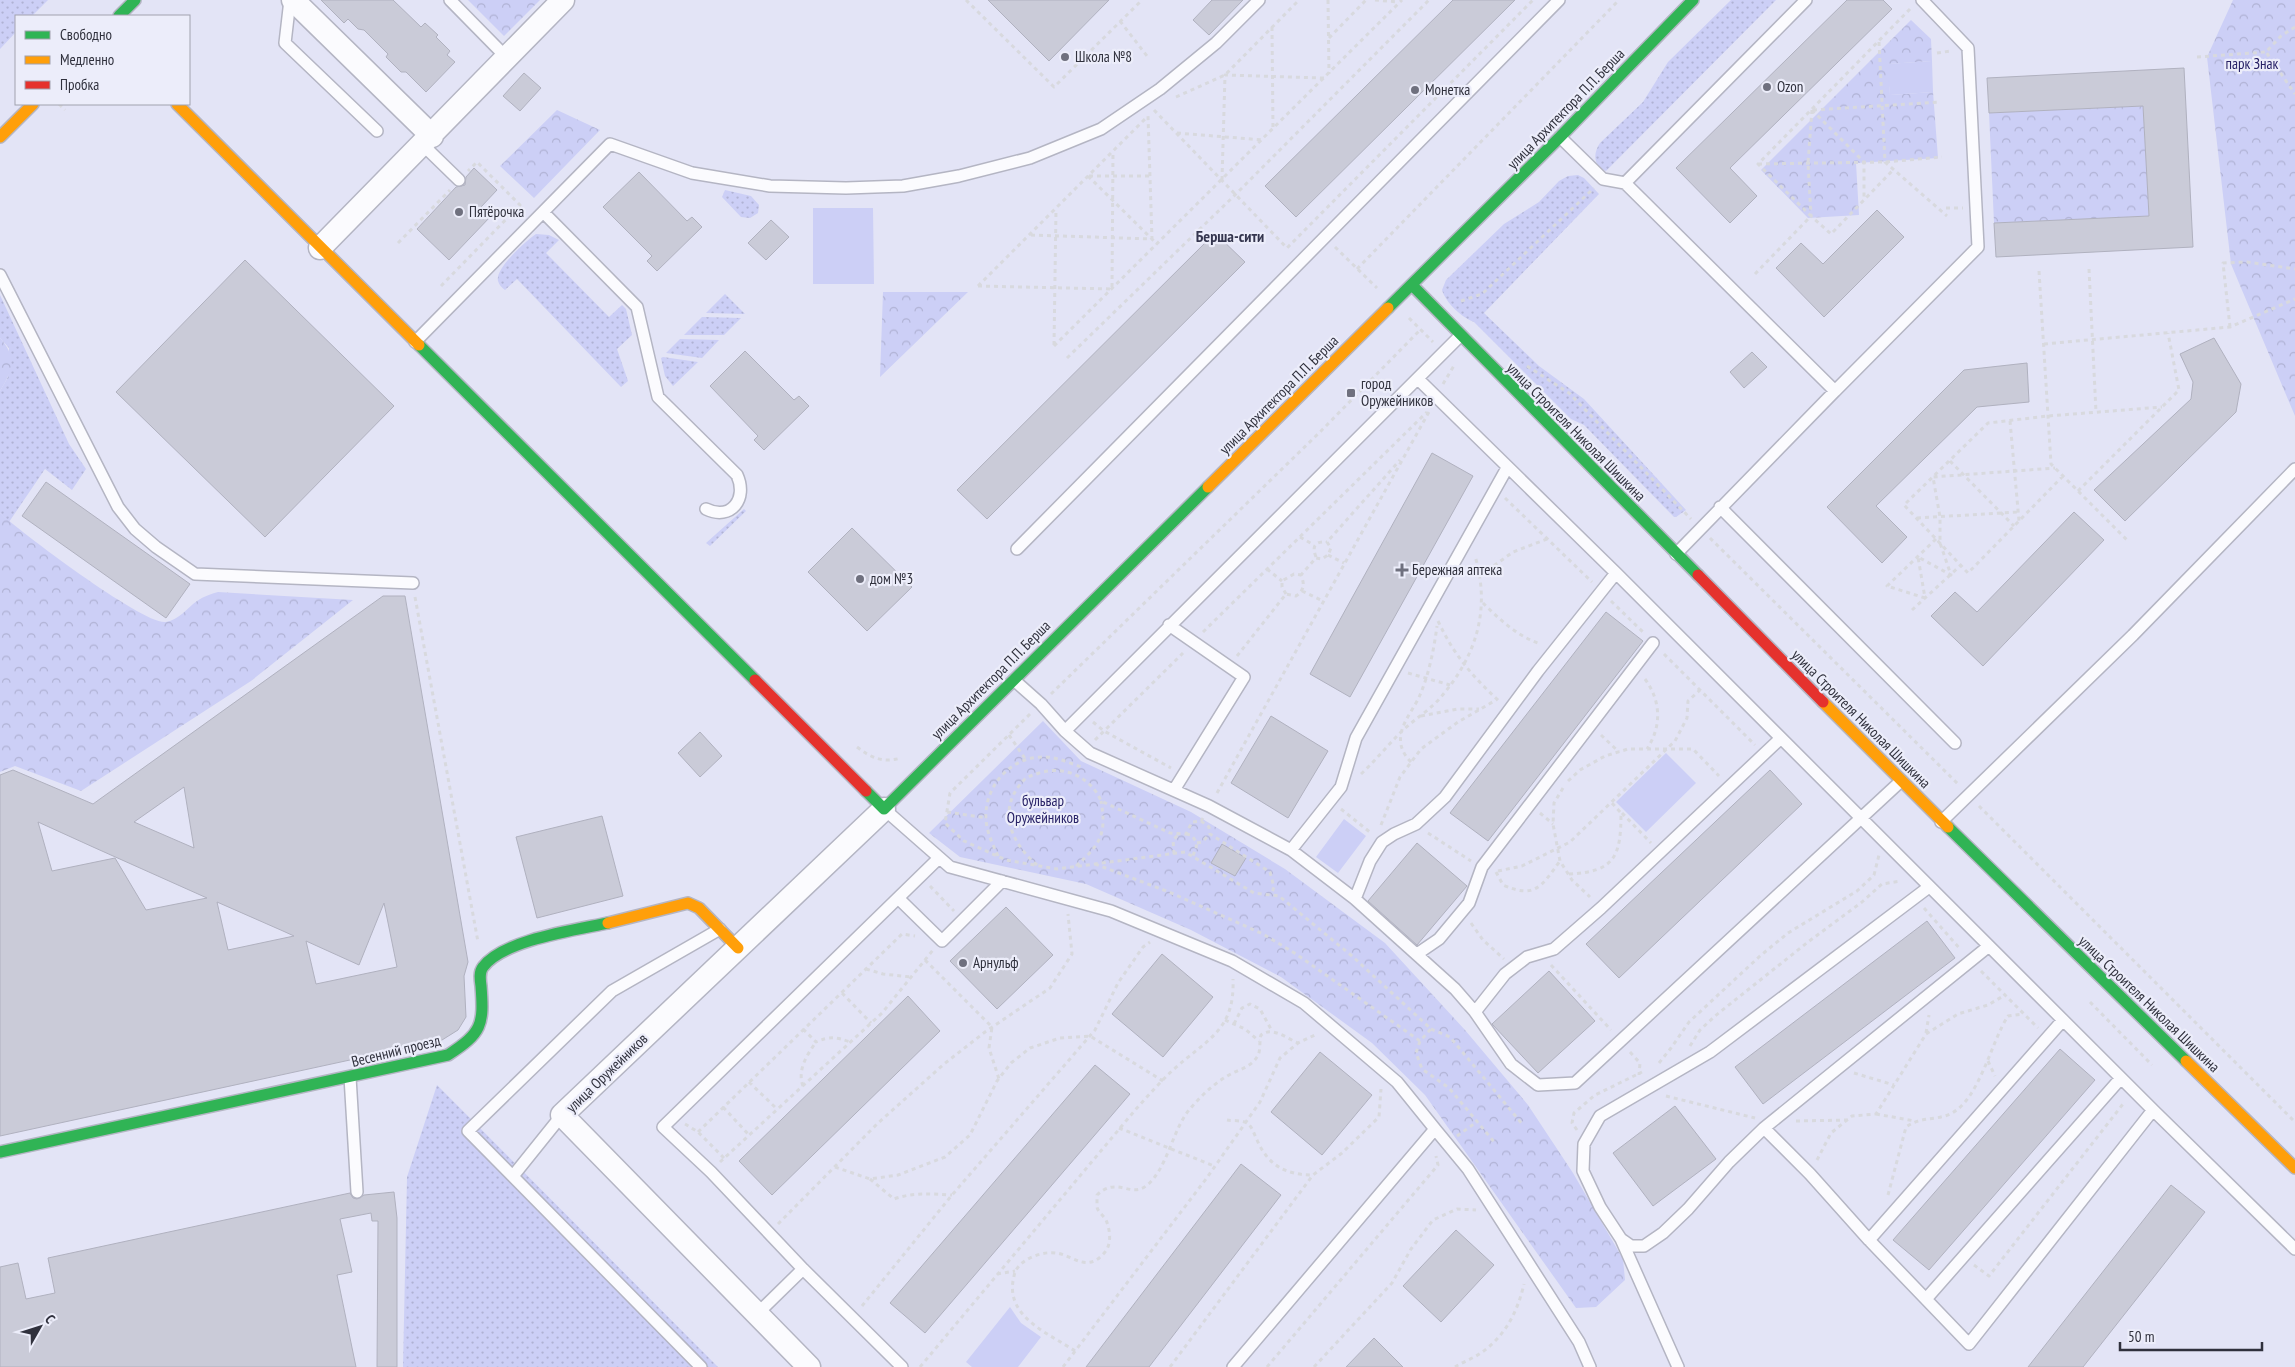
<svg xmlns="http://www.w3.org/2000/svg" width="2295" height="1367" viewBox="0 0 2295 1367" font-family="'PT Sans Narrow',sans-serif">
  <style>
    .grass { fill: url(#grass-dots) }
    .forest { fill: url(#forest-crowns) }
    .pitch { fill: #cccff6 }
    .building { fill: #cacbd8; stroke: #b0b1bf; fill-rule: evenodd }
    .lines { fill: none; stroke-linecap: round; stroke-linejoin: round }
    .lane-casing { stroke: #b4b5c3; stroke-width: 14 }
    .street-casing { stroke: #b4b5c3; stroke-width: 25 }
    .fast-casing { stroke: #b4b5c3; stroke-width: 14 }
    .slow-casing { stroke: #b4b5c3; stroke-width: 14 }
    .jam-casing { stroke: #b4b5c3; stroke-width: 14 }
    .path { stroke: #d8d9de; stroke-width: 3; stroke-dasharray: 4 4; stroke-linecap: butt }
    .lane { stroke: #fbfbfe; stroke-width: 11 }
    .street { stroke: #fbfbfe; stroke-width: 22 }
    .fast { stroke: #30b455; stroke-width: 11 }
    .slow { stroke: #ff9f0a; stroke-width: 11 }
    .jam { stroke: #e5322d; stroke-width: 11 }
    .poi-dot { fill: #6f707e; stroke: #ecedfa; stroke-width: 2 }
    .labels { text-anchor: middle; stroke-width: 4.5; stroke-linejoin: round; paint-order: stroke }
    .poi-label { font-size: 15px; fill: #30313d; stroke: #ecedfa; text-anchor: start }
    .park-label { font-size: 15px; fill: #272166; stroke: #ecedfa }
    .street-label { font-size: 15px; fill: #30313d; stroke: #ecedfa }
    .neighbourhood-label { font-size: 16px; font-weight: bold; fill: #35364f; stroke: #ecedfa }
  </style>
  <defs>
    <pattern id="grass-dots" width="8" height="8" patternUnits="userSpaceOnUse" patternTransform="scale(1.25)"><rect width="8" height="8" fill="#cccff6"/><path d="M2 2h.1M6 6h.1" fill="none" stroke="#b0b2d4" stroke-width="1.8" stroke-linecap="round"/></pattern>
    <pattern id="forest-crowns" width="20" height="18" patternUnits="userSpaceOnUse" patternTransform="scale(1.25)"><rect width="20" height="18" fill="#cccff6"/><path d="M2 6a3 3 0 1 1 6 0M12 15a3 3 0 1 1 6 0" fill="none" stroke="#b0b2d4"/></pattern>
  </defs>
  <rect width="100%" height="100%" fill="#e3e4f6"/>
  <path class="grass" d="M0,0h48l-16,16h-16v16l-16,17z
    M1731,0h45l-170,171c-13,-5 -13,-18 -6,-28l43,-41 25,-40z
    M1578,175l6,3 15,16 -115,119 55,53 45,33 102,111 -10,7h-2l-90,-92 -13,-6 -97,-97c-13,-5 -28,-19 -32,-32l4,-10 58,-56 35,-22 20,-21 9,-5z
    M725,190l26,6 8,9 -1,8 -8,5 -9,-1 -19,-20z
    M536,234l13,1 10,5 -13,13 63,64 13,-12 4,4 6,26 -15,14 11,32 -7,6 -104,-108 -12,11c-3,-2 -6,-5 -7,-9 -3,-13 28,-40 38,-47z
    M725,294l20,20 -39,-1z
    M0,295l69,149 17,25 -14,21 -27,-21 -36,53 -9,-9v-122l8,-14 1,-29 -9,-10z
    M702,317l39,1 -17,17h-40z
    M680,339l39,1 -17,18 -36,-5z
    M663,357l35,5 -25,24 -8,-10 -4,-18z
    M744,509l2,2 -36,35 -4,-3z
    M437,1085l281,282h-315l4,-190z"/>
  <path class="forest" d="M468,0h72l-36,36z
    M2233,0h62v416l-64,-152 -24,-207z
    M1911,20l20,19 1,22 -44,3 2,31 43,-3 5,66 -82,5 3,52 -51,3 -47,-48z
    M2143,106l6,110 -155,7 -5,-110z
    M557,110l43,20 -66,68 -34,-32z
    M883,292h85l-88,85z
    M0,338c17,19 13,32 0,53z
    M0,513c19,18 145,113 166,109 13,-2 21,-14 31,-21 7,-5 14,-7 21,-9l135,8 -102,81 -170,110 -66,-25 -15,6z
    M1043,721l38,40 110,51 94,57 100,74 80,87 63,75 45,68 50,86 2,21 -29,27 -20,1 -151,-213 -53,-52 -91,-66 -90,-47 -105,-46 -126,-27 -31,-24z"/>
  <path class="pitch" d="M1932,61l1,31 -43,3 -3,-31z
    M813,208h60l1,76h-61z
    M1666,753l30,30 -50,49 -30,-30z
    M1344,819l22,17 -28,37 -22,-16z
    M1010,1307l11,16 20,14 -23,30h-46l-6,-5z"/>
  <path class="building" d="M321,0h72l28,27 4,-4 13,12 -2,2 14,14 -3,4 8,7 -29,30 -20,-20h-5l-15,-15 2,-3 -24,-24 -6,-1 -10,-10 -4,4z
    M988,0h121l-60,61z
    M1212,0h31l-34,35 -16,-15z
    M1453,0h62l-219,217 -31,-31z
    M1847,0h36l9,9 -162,159 27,28 -27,27 -54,-55z
    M2184,68l9,179 -197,10 -2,-34 155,-7 -6,-110 -154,7 -2,-35z
    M524,73l17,15 -21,23 -17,-15z
    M474,168l23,22 -16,17 10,9 -42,44 -32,-31 39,-42 9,-2 1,-8z
    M639,172l48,49 5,-4 10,10 -45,44 -10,-10 5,-5 -49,-49z
    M1877,210l27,27 -80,80 -48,-49 25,-25 22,21z
    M771,220l18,17 -23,23 -18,-17z
    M1215,233l30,29 -258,257 -30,-29z
    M245,260l149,146 -129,131 -149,-145z
    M2214,338l27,46 -5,28 -111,109 -31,-31 97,-91 2,-17 -13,-28z
    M745,351l49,49 5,-4 10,10 -45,44 -10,-10 4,-4 -48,-50z
    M1752,352l15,15 -23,21 -14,-16z
    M2027,363l2,39 -52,5 -101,99 31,31 -25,26 -55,-56 137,-137z
    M1432,453l41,23 -123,221 -40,-23z
    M46,482l144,102 -24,34 -144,-102z
    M2074,512l30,28 -121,126 -52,-50 24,-24 22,20z
    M852,528l60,59 -45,44 -59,-59z
    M383,596h22l63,366 -4,14 2,41 -8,13 -16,10 -442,96v-361l13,-5 80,34zM184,787l10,61 -60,-26zM38,822l55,25 114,51 -61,12 -31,-52 -63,13zM217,902l66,29 11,5 -66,14zM384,903l13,64 -81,17 -10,-43 53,24z
    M1606,612l37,29 -155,200 -38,-28z
    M1271,716l57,35 -40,67 -57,-35z
    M700,732l22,24 -22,21 -22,-24z
    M1770,770l32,34 -183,174 -33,-34z
    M602,816l21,80 -86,22 -21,-81z
    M1417,843l50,43 -50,59 -49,-44z
    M1222,844l24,14 -11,18 -24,-13z
    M1006,907l47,48 -56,54 -47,-48z
    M1927,921l28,37 -192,146 -28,-37z
    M1162,954l51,43 -50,60 -51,-43z
    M1549,971l46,50 -57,52 -46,-49z
    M908,996l32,35 -168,164 -33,-34z
    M2060,1049l35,31 -166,190 -36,-30z
    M1320,1052l52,43 -50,60 -51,-43z
    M1095,1065l35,29 -205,239 -35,-30z
    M1675,1106l41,53 -63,47 -40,-53z
    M1241,1164l40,31 -132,172h-63z
    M2171,1185l34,27 -122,155h-55z
    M394,1192l3,26v149h-20l1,-146h-6l-1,-8 -31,6 12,53 -15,3 19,92h-356v-100l18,-4 8,36 29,-6 -7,-35 302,-65 3,5 4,1 7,-4z
    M1456,1230l38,35 -53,57 -38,-36z
    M1374,1338l29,29h-57z"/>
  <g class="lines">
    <defs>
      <path id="lane" d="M290,0l-5,43 92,88
        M450,0l57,58
        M1560,137l43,42 22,4 181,-183
        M423,145l36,35
        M1625,183l210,208 143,-144 -10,-199 -46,-48
        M543,212l94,95 21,90 79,78c11,24 -6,46 -31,34
        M0,275l118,232 17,22 21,18 39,27 218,9
        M415,342l195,-198 82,29 78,13 76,2 57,-2 56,-10 71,-18 71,-29 59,-40 56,-46 43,-43
        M1418,379l198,194 537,537 -184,234 -100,-104 194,-220
        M1720,507l235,236
        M1017,549l542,-549
        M1676,554l159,-163
        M1169,625l75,52 -70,113
        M1014,680l27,24 24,27 25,22 119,53 82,44 64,49 100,90 20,23 36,52 27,21 37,-2 326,-302
        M1065,731l395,-395
        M884,809l66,58 161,44 121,50 72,42 93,79 38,47 -202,238
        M1941,822l192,-187 162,-166
        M1291,850l50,-63 15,-49 151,-270
        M1929,887l-219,165 -110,64 -16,28 -1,27 17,36 21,32 10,7h13l19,-13 25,-24 41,-47 35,-34 225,-182
        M898,898l44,43 60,-60
        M1355,899l15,-38 12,-19 12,-8 22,-10 29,-27 93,-126 78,-98
        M1417,954l22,-15 30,-36 13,-36 171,-224
        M1475,1012l30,-38 22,-17 27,-8 47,-41 180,-170
        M350,1077l7,115
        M2153,1110l142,139
        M1764,1128l46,46 59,66
        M1435,1129l33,40 111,173 11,25
        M513,1176l49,-61
        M1621,1239l57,128
        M1926,1299l195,-221
        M757,1314l46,-45
        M701,1367l-233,-236 144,-140 108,-62
        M902,1367l-99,-98 -92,-97 -48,-45 276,-269"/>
      <path id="street" d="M293,0l139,136
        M320,248l243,-248
        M809,1367l-247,-252 322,-306"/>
      <path id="fast" d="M119,16l16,-16
        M1412,285l286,290
        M1388,308l172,-171 133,-137
        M419,345l336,335
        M866,791l18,18 324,-322
        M1948,827l238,234
        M0,1152l448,-97c34,-22 36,-30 33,-69 -1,-7 -2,-14 2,-19 20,-27 92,-37 125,-44"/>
      <path id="slow" d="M177,104l242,241
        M0,137l33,-33
        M1208,487l180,-179
        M1823,702l125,125
        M608,923l80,-20 11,5 39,40
        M2186,1061l109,107"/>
      <path id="jam" d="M1698,575l125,127
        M755,680l111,111"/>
    </defs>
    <use href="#lane" class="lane-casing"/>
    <use href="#street" class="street-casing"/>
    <use href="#fast" class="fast-casing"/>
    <use href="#slow" class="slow-casing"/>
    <use href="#jam" class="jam-casing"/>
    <path class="path" d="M966,0l88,87 88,-87
      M1328,0l1,74
      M1375,0l24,2
      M1120,21l27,35
      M1272,27l1,103
      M2295,27l-14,9 -15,16 29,42
      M1329,38l37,-38
      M1879,42l6,120 62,54
      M1937,53l14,-2
      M2197,57l69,-5
      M1176,97l49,-22 74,-75
      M59,104l6,6
      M1154,110l133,138 246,-248
      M1812,110l-4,53 3,53 20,18 63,-65
      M1812,110l52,52v38
      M1813,110l127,-8
      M1177,133l86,7
      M1758,164l127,-2 57,-5
      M1088,176l69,68
      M1089,176h61
      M1222,180l3,-105 99,3
      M1946,208h17
      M1031,235l121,4 -4,-123
      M398,243l52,-53
      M1335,247l42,41
      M1357,269l262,-269
      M2089,269l7,143
      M2039,271l12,193 77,77
      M1755,274l56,-58 -53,-52 152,-155
      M441,286l79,-81 -43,-43 -9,9
      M978,286l134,3 1,-138
      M978,286l167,-167
      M1461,301l21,-7 112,-106
      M1409,318l24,24
      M2230,327l-7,-64 24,-1 48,7
      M2044,344l186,-17 65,-28
      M1054,345l2,-136
      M1054,346l348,-346
      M1067,358l169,-164 193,-194
      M1527,366l42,27 122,126
      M1443,384l12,-20
      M2010,421l9,100
      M1950,461l64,65
      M2063,476l-95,97 -64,-68 84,-82 60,-7 114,-9
      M2078,491l101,-101 -11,-57
      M1505,498l87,84
      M1917,518l101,-6
      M1300,537l14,8
      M1710,538l249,247
      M1936,539l-49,47 38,12 -7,-41 33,18 -11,-32v-26l-7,-40 122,-9
      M1328,555l16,8
      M1316,557c-4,-10 -2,-16 11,-15
      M1267,569l15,12
      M1481,575l32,-23 34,-13
      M1302,591l21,10
      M1286,594l-4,-7v-6l12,-7 7,1
      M415,597l63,345
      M1611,601l33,32
      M1483,603c16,16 35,34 58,41
      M1912,610l49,-45
      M1438,621c16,34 34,55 61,80
      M1203,632l224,-220
      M1664,654l91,91
      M1237,656l49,-62 10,2c8,-6 9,-11 5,-21l15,-17 6,1 6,-4 3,-7 -4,-6 73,-82
      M1408,673l42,12
      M1645,679c16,22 17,47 2,70
      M1051,694l270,-263 99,-101
      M1030,714l-80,79 -5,30 19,18 42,19 51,9 128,-17 69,41 25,3 73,60 79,73 -11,12 -4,12 6,16 27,19 46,55
      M1421,716l37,-7h21
      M1093,722l11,9 67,37
      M1009,735l17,25
      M1601,735l18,17
      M1095,740l88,-87
      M857,747c14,11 26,16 44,11
      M1411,762c-8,-8 -12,-17 -10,-28 2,-13 14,-27 19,-39 9,-21 14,-46 17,-69
      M1361,774c14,-13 26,-28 39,-41 13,-13 29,-22 41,-36 35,-41 50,-87 34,-141
      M1568,781l12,-11 25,-14 23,-7h65l26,27
      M1563,788l-9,15 -1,21 7,37 12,19 18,17
      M1217,793l213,-383
      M1979,806l316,316
      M1341,809l30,24
      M947,812l40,6
      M1540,813l13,11
      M1622,813l29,30
      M1201,821l8,6 1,7 60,38 4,15 -3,8
      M1381,825l19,-48 21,-28 37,-27 38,-22
      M1428,833l43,28
      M1186,834l5,1c8,8 6,13 1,22
      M1197,843l5,-1 8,-8
      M1174,854l-1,-14 6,-6
      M998,856c-4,-9 -9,-19 -11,-29 -7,-34 19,-69 54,-70 14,-1 28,6 41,10
      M1095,864l74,28 94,42 33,20 124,87
      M1037,865c-27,-23 -41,-57 -12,-86 3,-3 9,-4 14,-6 25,-8 52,4 62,28l69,32 16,1 6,-12 9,-1 2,-3
      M1076,866c24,-21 31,-32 25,-65
      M1498,871l24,-5 48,-24 105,-101 12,-23 1,-17 12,-11
      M1496,872l7,13c32,14 38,2 57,-24
      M1569,874c46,-2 52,-18 52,-61l-10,-11
      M930,886l24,25
      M1924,908l37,42
      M1471,923l12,17 21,19
      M925,960l67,67 -3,21 10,31
      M1551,965l60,65
      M866,969l17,5 28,3
      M1981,971l57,57
      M842,993l29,30
      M2090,1002l62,63
      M1225,1020l20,9 14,12
      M1234,1024l8,-16 8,-4 10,5 12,22
      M803,1029l13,13c13,-6 21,-5 34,0
      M1431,1029l19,8 73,88
      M1926,1033l3,-18
      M1690,1046l10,-16 15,-14 93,-74 54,-40 20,-18 19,-3
      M1630,1052l10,11 -1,12
      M1988,1061l7,15
      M1659,1063l12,-15 18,-26 71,-66 28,-23 69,-42 17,-16 5,-20
      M1854,1073l40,12
      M749,1082l28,27
      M803,1086c-6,-16 4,-31 13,-44
      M1666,1096l89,22
      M723,1107l26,28
      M1876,1114l39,7
      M1227,1120c6,1 15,0 20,3 5,3 7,11 10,17 11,25 28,35 56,35
      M1796,1121l52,-1
      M685,1124l13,8 26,26
      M1119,1128l95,38
      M1577,1130l-5,-7 2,-10 21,-18 47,-23
      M698,1132l204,-198 13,2
      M1457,1136l21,-15
      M1817,1160l14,-27 21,-17 24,-2 50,-80 32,-20 30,-9 17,-10
      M720,1162l162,-149 51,-63
      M835,1167l35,12 28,-4 47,-18 25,-22 27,-54 14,-18 19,-15 30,-10 30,-2 73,45
      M870,1179l24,20c19,-7 37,-5 58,-4
      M1888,1195l18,-68c15,-11 29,-6 44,-13 29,-13 41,-72 58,-98l15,-2
      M778,1224l99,-100 67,-60 41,-32 65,-44 22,-34 -4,-40
      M1974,1265l15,11 134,-172
      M997,1274l18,-3
      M862,1306l90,-111 143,-165 23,-47 25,-36 7,-5
      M1075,1351c-25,-17 -68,-33 -62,-70 1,-3 1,-8 3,-11 7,-12 27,-19 40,-17 17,2 31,21 49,-1 7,-8 5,-23 1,-32 -3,-5 -8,-8 -9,-13 0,-4 0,-8 0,-12 20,-19 33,3 49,-9 21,-16 26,-55 43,-76 11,-13 24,-26 40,-35 10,-6 21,-7 28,-18 4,-5 2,-15 4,-22 11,-9 25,3 37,8
      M920,1367l216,-258c12,-13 24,-27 37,-39 34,-31 62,-39 60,-91
      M1063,1367l143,-188 54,-77 20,-44 18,-15 19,-9
      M1170,1367l143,-192 29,-22 37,-36 2,-28
      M1267,1367l171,-202 -2,-9
      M1314,1367l78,-84 19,-34 22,-29 24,-11 19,1
      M1455,1367c6,-4 14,-7 21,-11 27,-16 41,-42 48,-72"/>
    <use href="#lane" class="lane"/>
    <use href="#street" class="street"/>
    <use href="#fast" class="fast"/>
    <use href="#slow" class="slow"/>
    <use href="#jam" class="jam"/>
  </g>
  <g class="poi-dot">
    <circle cx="1065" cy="57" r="5"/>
    <circle cx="1767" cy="87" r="5"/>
    <circle cx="1415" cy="90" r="5"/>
    <circle cx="459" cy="212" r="5"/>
    <rect x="1346" y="388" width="10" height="10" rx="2.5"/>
    <path d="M1399.5 562.5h5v5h5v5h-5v5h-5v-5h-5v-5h5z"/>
    <circle cx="860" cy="579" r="5"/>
    <circle cx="963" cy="963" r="5"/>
  </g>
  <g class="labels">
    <g class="poi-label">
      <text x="1075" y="62">Школа №8</text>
      <text x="1777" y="92">Ozon</text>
      <text x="1425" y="95">Монетка</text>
      <text x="469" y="217">Пятёрочка</text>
      <text x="1361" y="389">город<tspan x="1361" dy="17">Оружейников</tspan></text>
      <text x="1412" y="575">Бережная аптека</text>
      <text x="870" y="584">дом №3</text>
      <text x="973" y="968">Арнульф</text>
    </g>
    <g class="park-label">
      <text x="2252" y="69">парк Знак</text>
      <text x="1043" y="806">бульвар<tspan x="1043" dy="17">Оружейников</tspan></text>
    </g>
    <g class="street-label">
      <text transform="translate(1566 109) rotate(-46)" y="5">улица Архитектора П.П. Берша</text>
      <text transform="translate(1279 395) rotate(-45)" y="5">улица Архитектора П.П. Берша</text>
      <text transform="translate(1576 432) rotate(45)" y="5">улица Строителя Николая Шишкина</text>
      <text transform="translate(991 680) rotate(-45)" y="5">улица Архитектора П.П. Берша</text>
      <text transform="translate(1861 719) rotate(45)" y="5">улица Строителя Николая Шишкина</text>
      <text transform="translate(2149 1004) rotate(44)" y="5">улица Строителя Николая Шишкина</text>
      <text transform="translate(396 1051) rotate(-14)" y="5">Весенний проезд</text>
      <text transform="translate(607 1073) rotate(-44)" y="5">улица Оружейников</text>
    </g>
    <g class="neighbourhood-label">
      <text x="1230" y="242">Берша-сити</text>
    </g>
  </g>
  <rect x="15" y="15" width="175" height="90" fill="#ecedfa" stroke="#a1a2ae"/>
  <rect x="25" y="31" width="25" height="8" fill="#30b455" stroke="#a1a2ae"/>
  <text x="60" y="40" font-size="15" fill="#30313d">Свободно</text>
  <rect x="25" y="56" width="25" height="8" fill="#ff9f0a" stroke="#a1a2ae"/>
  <text x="60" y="65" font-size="15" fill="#30313d">Медленно</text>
  <rect x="25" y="81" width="25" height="8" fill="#e5322d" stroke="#a1a2ae"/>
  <text x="60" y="90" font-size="15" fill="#30313d">Пробка</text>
  <g transform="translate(40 1327) rotate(51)" stroke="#ecedfa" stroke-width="4" paint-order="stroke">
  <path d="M0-4L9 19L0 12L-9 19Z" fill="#30313d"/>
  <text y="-8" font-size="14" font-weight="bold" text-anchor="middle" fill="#30313d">С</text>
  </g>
  <path d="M2120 1342v8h142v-8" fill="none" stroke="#30313d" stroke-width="2.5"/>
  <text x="2128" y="1342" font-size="15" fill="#30313d" stroke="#ecedfa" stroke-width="4" paint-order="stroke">50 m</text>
</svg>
